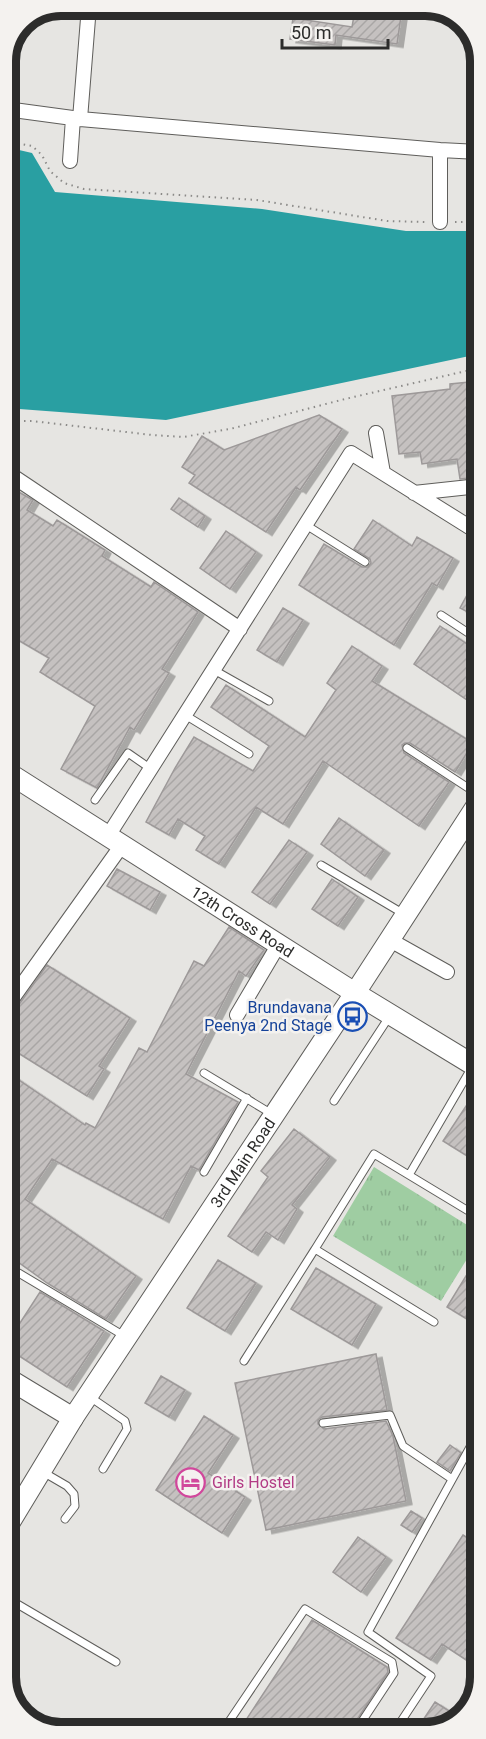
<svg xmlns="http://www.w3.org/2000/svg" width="486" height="1739" viewBox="0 0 486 1739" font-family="Roboto,sans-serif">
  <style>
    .park { fill: url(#park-tufts) }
    .water { fill: #299fa2 }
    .building { fill: url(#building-hatch); stroke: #9d9999; stroke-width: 1.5; filter: url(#shadow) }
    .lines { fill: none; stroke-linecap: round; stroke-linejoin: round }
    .lane-casing { stroke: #5f5e5b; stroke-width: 9 }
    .street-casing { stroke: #5f5e5b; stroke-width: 16 }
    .secondary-casing { stroke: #5f5e5b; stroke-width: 22 }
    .path { stroke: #8b8a88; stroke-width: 2; stroke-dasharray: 1.5 4.5; stroke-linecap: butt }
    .lane { stroke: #fff; stroke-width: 7 }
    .street { stroke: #fff; stroke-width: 14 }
    .secondary { stroke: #fff; stroke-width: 20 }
    .labels { text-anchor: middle; stroke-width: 5; stroke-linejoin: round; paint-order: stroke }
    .street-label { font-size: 16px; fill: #2c2c2b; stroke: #f4f2ef }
    .transit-label { font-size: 16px; fill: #164399; stroke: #f4f2ef; text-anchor: end }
    .hotel-label { font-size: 16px; fill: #b23c85; stroke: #f4f2ef; text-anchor: start }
    .rim { fill: none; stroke: #2c2c2b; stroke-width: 8 }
  </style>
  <defs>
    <pattern id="park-tufts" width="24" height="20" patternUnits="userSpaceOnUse" patternTransform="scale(1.5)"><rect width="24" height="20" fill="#9fcda2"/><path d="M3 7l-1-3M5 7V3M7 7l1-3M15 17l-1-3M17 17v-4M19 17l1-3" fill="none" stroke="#89b08c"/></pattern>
    <pattern id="building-hatch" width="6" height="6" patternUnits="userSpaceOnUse" patternTransform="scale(1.5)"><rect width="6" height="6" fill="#c5c1c0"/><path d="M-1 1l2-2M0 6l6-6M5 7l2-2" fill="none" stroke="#a9a6a5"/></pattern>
    <filter id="shadow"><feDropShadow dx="6" dy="3.5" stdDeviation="0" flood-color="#0004"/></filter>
  </defs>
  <rect width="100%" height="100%" fill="#e6e5e2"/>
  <path class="park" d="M374,1167l106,66v5l-39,63 -108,-65z"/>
  <path class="water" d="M6,147l26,6 23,39 207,17 144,22h73v123l-313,66 -160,-12z"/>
  <path class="building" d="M355,10l46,6 -4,28 -61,-9 -1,10 -45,-6 3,-21 59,9z
    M479,381v96l-19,2 -3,-20 -35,5 -2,-12 -21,2 -7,-58 58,-7v-5z
    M319,415l23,14 -42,61 -4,-3 -30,45 -77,-49 6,-8 -13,-8 20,-31 22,14z
    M6,485l27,15 -6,10 26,16 4,-6 48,30 -3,6 49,31 3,-5 44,30 -36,57 7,4 -35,57 -4,-3 -33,61 -36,-19 34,-63 -55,-34 9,-14 -43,-25v-35l12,-20 -12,-7z
    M179,498l26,18 -7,11 -27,-18z
    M373,520l39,26 5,-9 36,21 -16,28 -5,-3 -38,62 -95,-60 25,-41 38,23h6l3,-4 -1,-4 -16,-10z
    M226,531l30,21 -26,37 -30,-21z
    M479,573v45l-19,-10z
    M283,608l20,12 -26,42 -20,-12z
    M440,626l39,26v56l-65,-44z
    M352,646l30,20 -10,15 101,62 -18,29 -45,-29h-5l-3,2 2,8 45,29 -30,44 -96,-65 -40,63 -27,-17 -37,57 -23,-14 9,-14 -27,-17 -9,16 -23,-13 29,-54 19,-31 59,34 16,-25 -58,-39 15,-22 79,52 31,-47 -9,-7z
    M339,818l45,32 -19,26 -44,-32z
    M289,840l18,12 -37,52 -18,-12z
    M117,869l43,23 -10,18 -43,-24z
    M332,879l26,18 -20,29 -26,-17z
    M229,927l35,23 -18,26 -7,-5 -53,103 52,28 -39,68 -8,-4 -28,53 -111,-60 -27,40 111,77 -30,43 -59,-36 -40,-29v-182l78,53 1,-2 9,5 44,-80 8,4 47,-91 10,5z
    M47,965l83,53 -31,48 5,3 -17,27 -80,-50v-28l6,-5z
    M472,1097l8,5v62l-37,-23z
    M294,1129l36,28 -38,48 5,4 -19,31 -12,-8 -14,20 -24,-16 40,-59 -7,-6z
    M218,1260l38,23 -31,48 -38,-23z
    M316,1268l60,36 -24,41 -61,-36z
    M469,1271l11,7v49l-33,-20z
    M40,1292l64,39 -37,56 -60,-39v-5z
    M376,1354l11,56 -65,7 -4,3v4l6,5 62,-8 7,15 13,65 -140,29 -31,-147z
    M161,1376l24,14 -16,27 -24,-14z
    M204,1416l29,19 -25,38 37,24 -23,36 -66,-43z
    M450,1445l11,8 -11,18 -13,-9z
    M411,1511l11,7 -10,14 -11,-7z
    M463,1535l17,11v123l-38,-25 -11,16 -35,-22z
    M358,1537l28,20 -25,35 -28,-20z
    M312,1620l75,47 1,5 -39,60h-111z
    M435,1702l25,16 -25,14h-20z"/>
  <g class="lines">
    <defs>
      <path id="lane" d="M306,525l59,37
        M441,615l38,25
        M214,670l55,31
        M185,715l64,39
        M407,748l72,47
        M95,800l33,-47 23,16
        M321,865l83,49
        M204,1073l68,41
        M334,1101l55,-84
        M204,1172l43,-74
        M409,1175l63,-108
        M7,1266l119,71
        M434,1322l-119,-73 59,-95 106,64
        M244,1361l71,-112
        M90,1397l35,24 2,8 -24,40
        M323,1423l67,-8 13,31 49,33
        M43,1472l24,14 7,8 1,12 -10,13
        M7,1598l109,64
        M222,1732l83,-123 87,53 2,11 -39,59
        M394,1732l37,-56 -63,-44 112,-203"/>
      <path id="street" d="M6,109l74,10 360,31 39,2
        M80,119l9,-113
        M440,150v72
        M70,161l3,-43
        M376,433l7,40
        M6,476l8,1 15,10 211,142
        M414,493l65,-7
        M108,836l243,-383 128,80
        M390,940l57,32
        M7,1006l115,-161
        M237,1015l42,-71"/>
      <g id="secondary">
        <path id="s1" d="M7,772l348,221 125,76"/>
        <path d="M7,1378l66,40"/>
        <path id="s2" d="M7,1527l66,-109 282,-425 124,-191"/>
      </g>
    </defs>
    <use href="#lane" class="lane-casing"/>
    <use href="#street" class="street-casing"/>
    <use href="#secondary" class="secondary-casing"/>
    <path class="path" d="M6,141l26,5 10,9 8,16 14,12 20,6 173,11 130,21 38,1
      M455,222h24
      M6,421h26l120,14 31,2 47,-8 115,-30 134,-31"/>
    <use href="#lane" class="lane"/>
    <use href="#street" class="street"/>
    <use href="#secondary" class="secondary"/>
  </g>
  <defs>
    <symbol id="bus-ring" viewBox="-11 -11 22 22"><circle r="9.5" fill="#f4f2ef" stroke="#1a4fb4" stroke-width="1.5"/><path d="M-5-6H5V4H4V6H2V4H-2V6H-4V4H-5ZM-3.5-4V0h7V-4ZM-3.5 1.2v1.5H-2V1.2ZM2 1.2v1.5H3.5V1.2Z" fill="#1a4fb4"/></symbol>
    <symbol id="hotel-ring" viewBox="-11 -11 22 22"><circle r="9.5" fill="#f4f2ef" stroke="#d1479c" stroke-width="1.5"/><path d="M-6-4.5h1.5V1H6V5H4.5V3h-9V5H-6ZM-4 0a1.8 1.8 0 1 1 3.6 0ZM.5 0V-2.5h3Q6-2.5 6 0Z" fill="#d1479c"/></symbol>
  </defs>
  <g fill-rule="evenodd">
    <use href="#bus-ring" x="336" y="1000" width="33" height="33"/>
    <use href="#hotel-ring" x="174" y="1466" width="33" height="33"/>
  </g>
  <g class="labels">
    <g class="street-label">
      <text dy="6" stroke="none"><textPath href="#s1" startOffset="279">12th Cross Road</textPath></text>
      <text dy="6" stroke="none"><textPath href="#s2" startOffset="434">3rd Main Road</textPath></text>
    </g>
    <g class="transit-label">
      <text x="332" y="1013">Brundavana<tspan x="332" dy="18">Peenya 2nd Stage</tspan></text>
    </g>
    <g class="hotel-label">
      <text x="212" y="1488">Girls Hostel</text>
    </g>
  </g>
  <path d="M0 0H486V1739H0ZM61 16H425A45 45 0 0 1 470 61V1677A45 45 0 0 1 425 1722H61A45 45 0 0 1 16 1677V61A45 45 0 0 1 61 16Z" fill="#f4f2ef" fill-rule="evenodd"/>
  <path class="rim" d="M61 16H425A45 45 0 0 1 470 61V1677A45 45 0 0 1 425 1722H61A45 45 0 0 1 16 1677V61A45 45 0 0 1 61 16Z"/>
  <path d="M282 39v9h106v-9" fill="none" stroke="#2c2c2b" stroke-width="3"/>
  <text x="291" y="39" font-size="18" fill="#2c2c2b" stroke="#f4f2ef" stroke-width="4.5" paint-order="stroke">50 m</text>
</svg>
